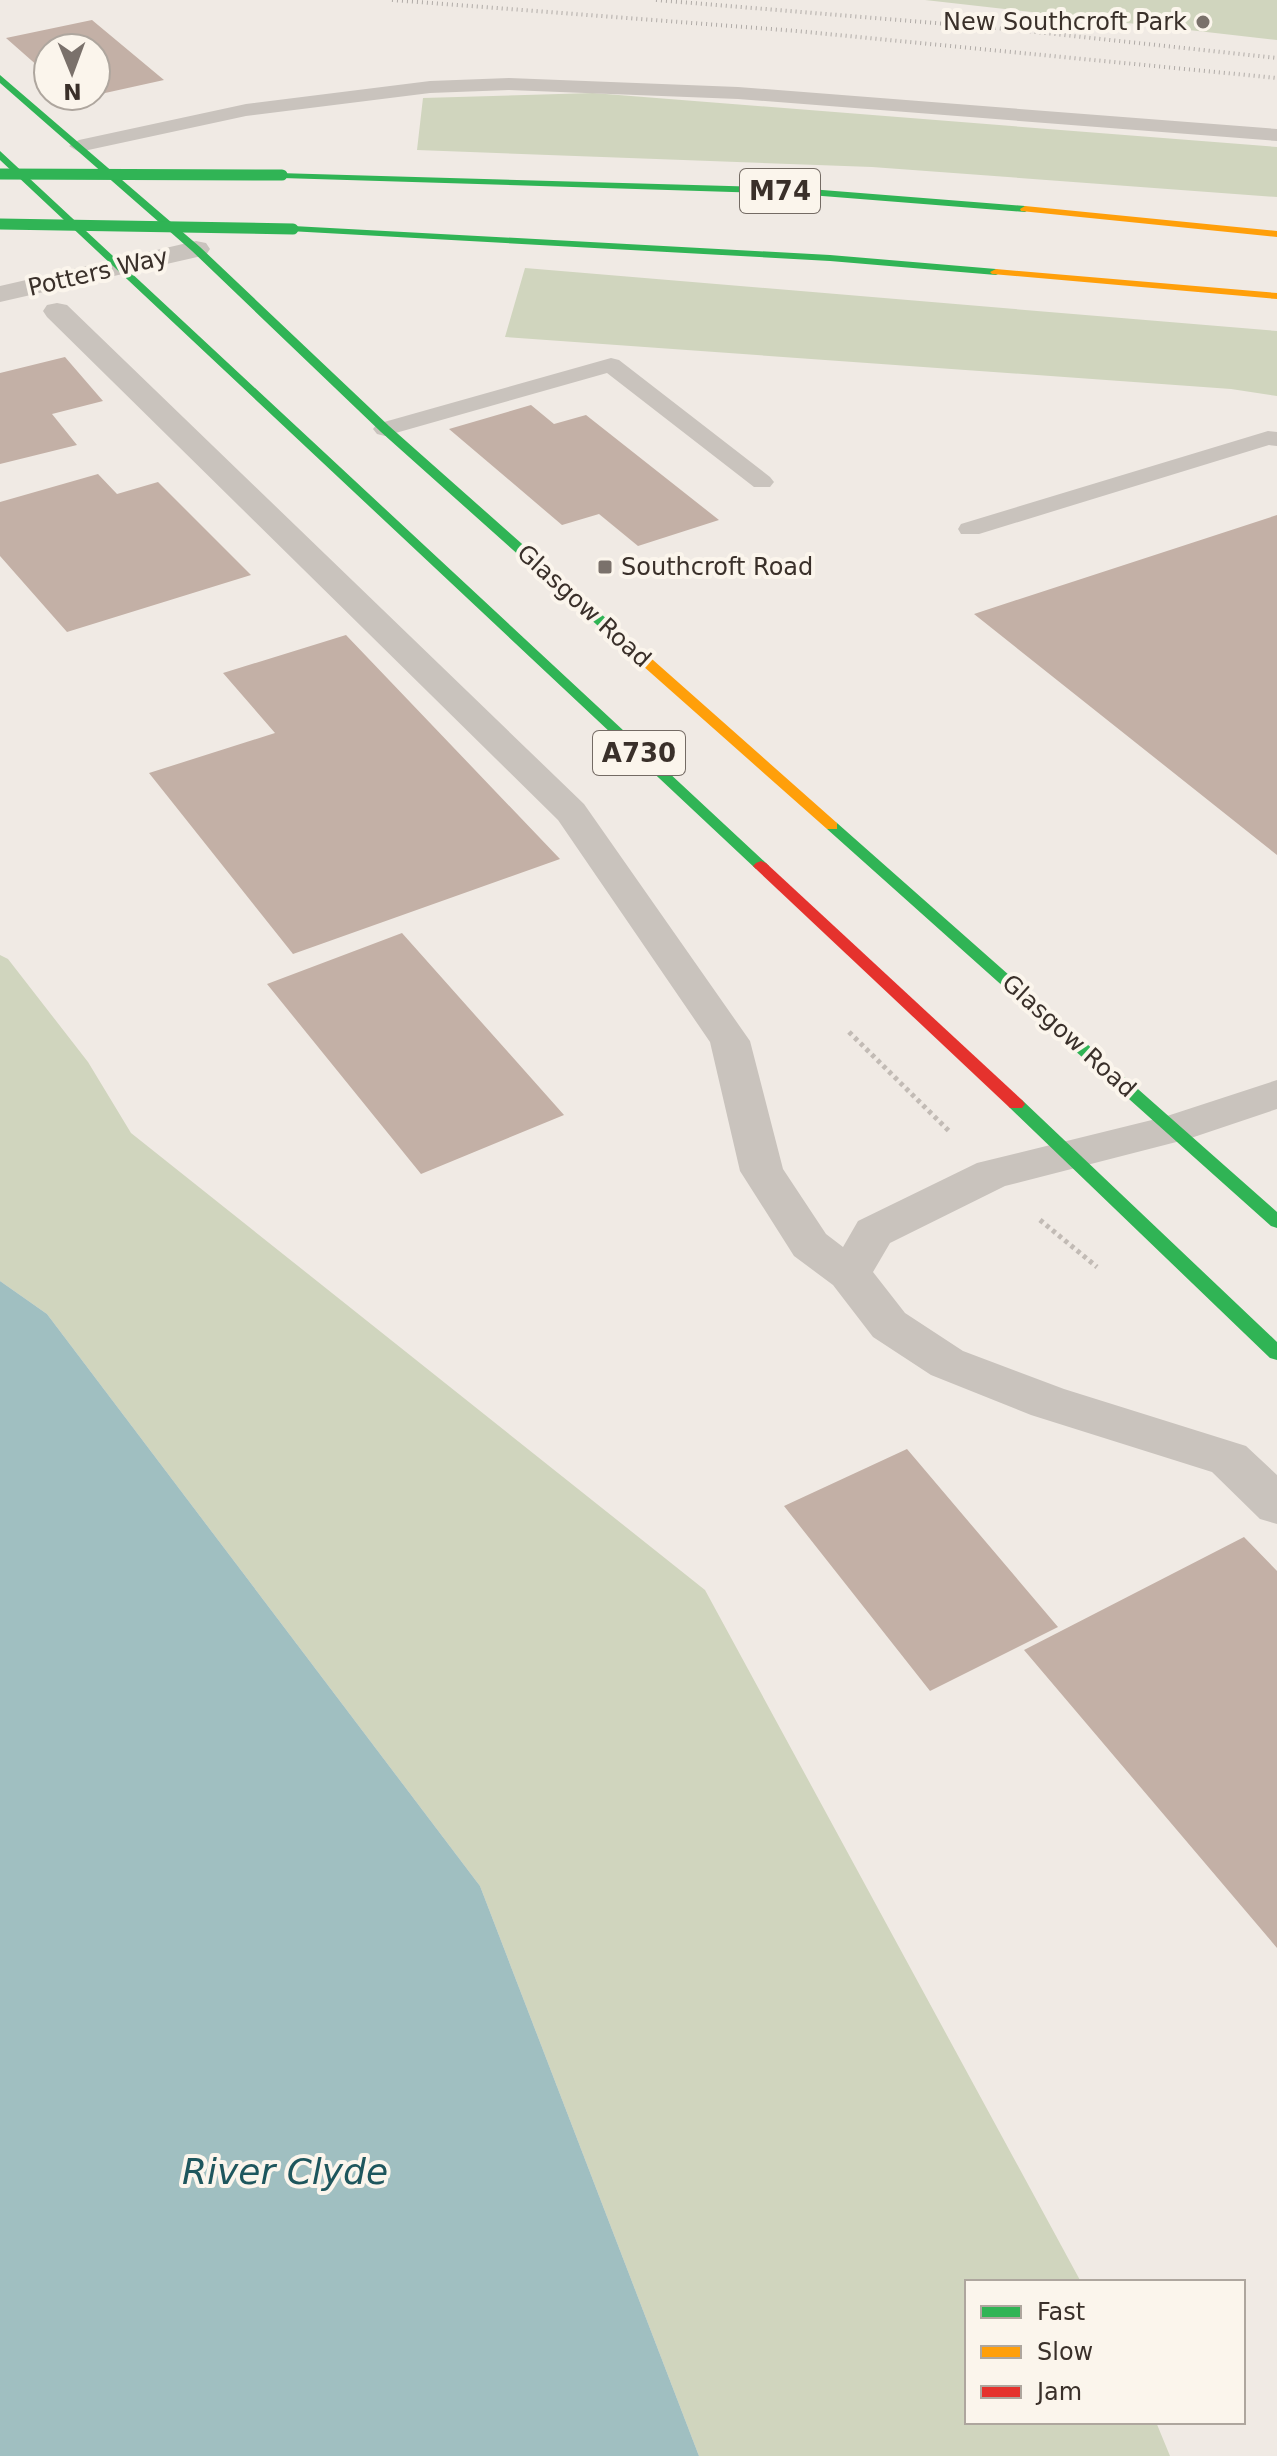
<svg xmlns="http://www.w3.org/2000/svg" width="1277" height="2456" viewBox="0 0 1277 2456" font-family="'DejaVu Sans',sans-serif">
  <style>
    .green { fill: #d0d5be }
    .water { fill: #a0bfc1 }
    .building { fill: #c3b0a6 }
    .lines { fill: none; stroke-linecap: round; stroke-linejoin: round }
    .path { stroke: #c2bbb5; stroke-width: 5; stroke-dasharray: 4 4; stroke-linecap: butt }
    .lane { fill: #c9c3bd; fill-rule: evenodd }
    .street { fill: #c9c3bd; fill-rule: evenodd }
    .fast { fill: #30b455; fill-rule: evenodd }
    .slow { fill: #ff9f0a; fill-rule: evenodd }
    .jam { fill: #e5322d; fill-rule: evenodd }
    .rail { stroke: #b0aba7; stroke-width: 4; stroke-dasharray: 1 4; stroke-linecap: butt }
    .fast-bridge { stroke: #30b455; stroke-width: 11 }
    .poi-dot { fill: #7a716b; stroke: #fbf5ec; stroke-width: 3 }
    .labels { text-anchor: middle; stroke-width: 8; stroke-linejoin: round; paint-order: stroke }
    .far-poi-label { font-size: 24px; fill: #3a302a; stroke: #fbf5ec; text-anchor: end }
    .far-street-label { font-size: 24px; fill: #3a302a; stroke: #fbf5ec }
    .shield { fill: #fbf5ec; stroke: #746b64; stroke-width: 2 }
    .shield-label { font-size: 26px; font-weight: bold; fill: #3a302a }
    .near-water-label { font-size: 36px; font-style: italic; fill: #1e565d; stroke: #fbf5ec }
  </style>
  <rect width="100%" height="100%" fill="#f0eae4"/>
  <path class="green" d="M925,0h352v40z
    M593,93l684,54v50l-405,-30 -455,-17 6,-52z
    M525,268l752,63v65l-46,-7 -726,-52z
    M0,955l8,4 80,103 43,71 574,457 376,692h-114v140h189l14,34h-471l-219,-570 -433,-572 -47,-33z"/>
  <path class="water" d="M0,1281l47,33 433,572 219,570h-699z"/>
  <path class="building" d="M92,20l72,60 -68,15v-47h-48v27l-42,-37z
    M65,357l38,44 -51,13 25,31 -77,19v-91z
    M531,405l23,19 32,-9 133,105 -81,26 -39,-32 -37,11 -113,-96z
    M98,474l19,20 41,-12 93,93 -184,57 -67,-76v-54z
    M1277,515v340l-303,-241z
    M346,635l214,224 -267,95 -144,-181 126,-40 -52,-60z
    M402,933l162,182 -143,59 -154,-190z
    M907,1449l151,178 -128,64 -146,-185z
    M1244,1537l33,34v377l-253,-298z"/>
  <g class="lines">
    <path class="path" d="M849,1032l101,100
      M1040,1220l57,47"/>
    <path class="lane" d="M509,78l229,9 539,42v12l-539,-42 -229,-9 -79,3 -184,23 -167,36 -10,-6 10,-6 167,-36 184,-23z
      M611,358l8,2 151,117 4,5 -4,5h-16l-147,-114 -222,63 -8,-2 -4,-5 4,-5z
      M1268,431l9,1v14l-8,-1 -290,89h-18l-3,-5 3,-5z"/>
    <path class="street" d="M196,241l10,2 4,6 -4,6 -206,47v-16z
      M57,303l10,2 517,499 166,237 33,128 43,65 17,13 15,-26 119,-58 187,-46 113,-37v29l-89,30 -183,47 -115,57 -17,29 32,41 58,38 101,38 182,57 31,29v49l-17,-5 -48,-47 -181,-57 -100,-40 -58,-38 -40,-52 -39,-29 -47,-74 -7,-11 -30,-129 -152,-222 -511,-503 -4,-6 4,-6z"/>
    <path class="fast" d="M0,75l200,172 189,179 255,226v6h-10l-253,-226 -189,-181 -192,-168z
      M0,151l766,712 3,3 -3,3h-10l-756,-709z
      M278,173l519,15 228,18 5,3 -5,3 -228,-18 -515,-16 -4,-1z
      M293,226l537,29 166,14 6,3 -6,3 -166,-14 -541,-30 -1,-2z
      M832,821l5,2 440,389v16l-6,-2 -444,-397v-6z
      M1016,1098l6,2 255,242v18l-7,-2 -260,-250 -3,-4z"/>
    <path class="slow" d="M1025,206l252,25v6l-256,-26 -1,-2z
      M996,269l281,24v6l-285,-25 -2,-2z
      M639,651l5,1 193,171v6h-10l-193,-171 -2,-3z"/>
    <path class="jam" d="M761,861l5,2 256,237 3,4 -3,4h-12l-254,-239 -3,-3 3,-3z"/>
    <path class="rail" d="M392,0l405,31 480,47
      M656,0l352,29 269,29"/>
    <path class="fast-bridge" d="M0,174l282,1
      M0,224l293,5"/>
  </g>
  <g class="poi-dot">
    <circle cx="1203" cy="22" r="8"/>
    <rect x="597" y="559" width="16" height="16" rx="4"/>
  </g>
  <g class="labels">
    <g class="far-poi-label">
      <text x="1187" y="30">New Southcroft Park</text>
      <text x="621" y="575" text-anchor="start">Southcroft Road</text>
    </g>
    <g class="far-street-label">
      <text transform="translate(98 272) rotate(-13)" y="8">Potters Way</text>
      <text transform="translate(584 606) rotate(42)" y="8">Glasgow Road</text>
      <text transform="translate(1069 1036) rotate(42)" y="8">Glasgow Road</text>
    </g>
    <g class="shield">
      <rect x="740" y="169" width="80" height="44" rx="6"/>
      <rect x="593" y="731" width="92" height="44" rx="6"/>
    </g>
    <g class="shield-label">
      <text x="780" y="200">M74</text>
      <text x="639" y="762">A730</text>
    </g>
    <g class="near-water-label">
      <text x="285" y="2184">River Clyde</text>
    </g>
  </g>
  <rect x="965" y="2280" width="280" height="144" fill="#fbf5ec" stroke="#aea69e" stroke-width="2"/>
  <rect x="981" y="2306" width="40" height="12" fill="#30b455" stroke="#aea69e" stroke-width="2"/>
  <text x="1037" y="2320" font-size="24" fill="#3a302a">Fast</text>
  <rect x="981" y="2346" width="40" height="12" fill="#ff9f0a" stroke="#aea69e" stroke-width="2"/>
  <text x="1037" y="2360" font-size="24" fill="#3a302a">Slow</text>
  <rect x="981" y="2386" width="40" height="12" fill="#e5322d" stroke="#aea69e" stroke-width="2"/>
  <text x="1037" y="2400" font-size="24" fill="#3a302a">Jam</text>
  <g transform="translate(72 72) rotate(179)"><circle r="38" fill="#fbf5ec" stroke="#aea69e" stroke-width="2"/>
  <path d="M0-6L14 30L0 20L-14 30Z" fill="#7a716b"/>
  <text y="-12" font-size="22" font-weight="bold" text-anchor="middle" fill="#3a302a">N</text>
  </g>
</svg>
